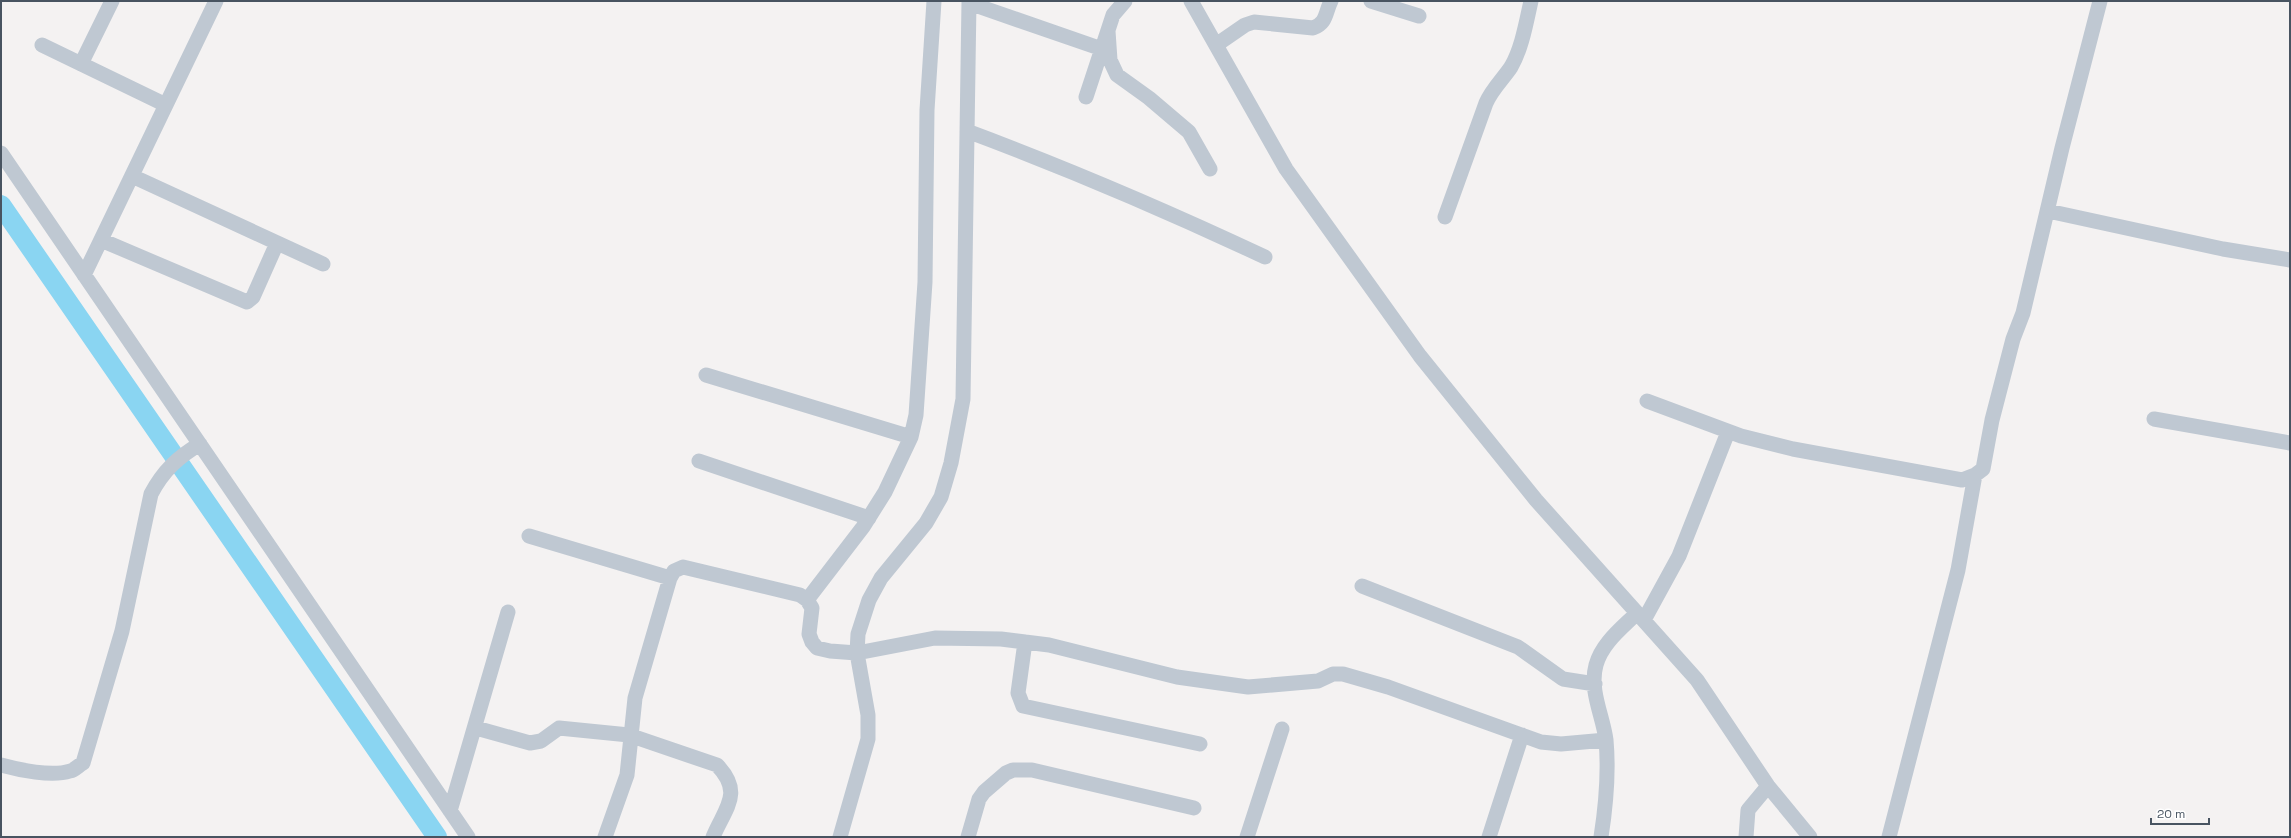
<svg xmlns="http://www.w3.org/2000/svg" width="2291" height="838" viewBox="0 0 2291 838" font-family="'Space Grotesk',sans-serif">
  <style>
    .lines { fill: none; stroke-linecap: round; stroke-linejoin: round }
    .canal { stroke: #8ad5f2; stroke-width: 20 }
    .street { stroke: #bfc8d2; stroke-width: 15 }
  </style>
  <rect width="100%" height="100%" fill="#f4f2f2"/>
  <g class="lines">
    <path class="canal" d="M1,205l436,632"/>
    <path class="street" d="M1191,1l95,168 134,187 116,144 161,180 71,106 42,51
      M1371,1l48,15
      M969,3l133,46
      M1108,31l2,29 7,15 32,23 40,34 21,37
      M42,45l124,60
      M1216,45l29,-20 9,-3 59,6c14,-5 12,-15 18,-27
      M81,64l31,-63
      M1086,97l27,-82 12,-14
      M967,131c102,38 200,80 298,126
      M1,153l467,684
      M132,176l191,88
      M2048,211l175,38 67,11
      M1445,217l41,-114c6,-14 17,-24 25,-36 11,-19 15,-44 20,-66
      M101,240l146,62 6,-5 24,-54
      M84,275l132,-274
      M706,375l205,62
      M1647,401l94,35 52,13 169,31 13,-5 8,-6 9,-49 21,-81 10,-26 39,-165 38,-147
      M2154,419l136,24
      M699,461l170,57
      M529,536l141,42
      M1362,586l156,61 45,32 32,5
      M807,600l56,-73 22,-35 26,-55 5,-22 9,-133 2,-172 7,-109
      M1644,620l35,-64 49,-124
      M1025,642l-7,51 5,13 177,38
      M476,728l54,15 11,-2 18,-13 70,7 88,30c27,28 8,43 -4,72
      M1,765c18,5 51,12 69,6 5,-1 9,-6 13,-8l39,-132 29,-137c12,-23 27,-37 49,-50
      M450,811l58,-199
      M605,837l22,-62 8,-77 35,-120 4,-7 9,-4 117,28 7,5 5,8 -3,26 3,8 5,6 13,3 27,2 78,-15 66,1 48,6 128,32 71,10 70,-6 15,-7h10l45,13 153,55 20,2 45,-4
      M840,837l28,-98v-24l-11,-62 1,-19 11,-34 12,-22 45,-55 15,-26 10,-34 12,-64 6,-398
      M968,837l11,-38 5,-7 22,-19 7,-3h19l162,38
      M1247,837l35,-108
      M1489,837l33,-102
      M1601,837c5,-32 8,-64 5,-97 -3,-24 -17,-50 -10,-75 6,-22 26,-37 41,-52
      M1746,837l2,-27 20,-24
      M1889,837l69,-267 17,-95"/>
  </g>
  <rect width="2291" height="838" fill="none" stroke="#485461" stroke-width="4"/>
  <path d="M2151 818v6h58v-6" fill="none" stroke="#485461" stroke-width="2"/>
  <text x="2157" y="818" font-size="12" fill="#485461" stroke="#ffffff" stroke-width="3" paint-order="stroke">20 m</text>
</svg>
